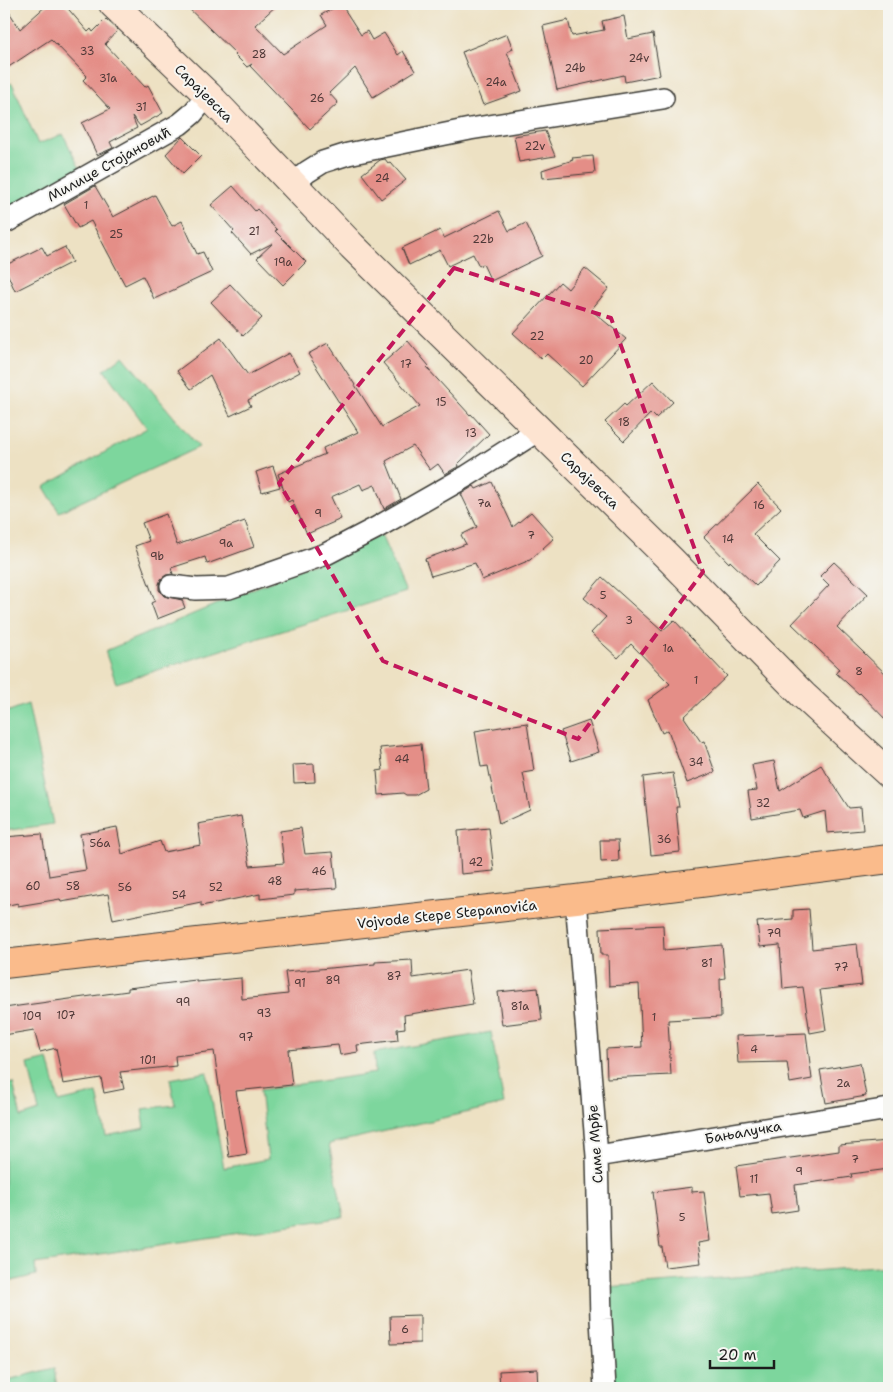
<svg xmlns="http://www.w3.org/2000/svg" width="893" height="1392" viewBox="0 0 893 1392" font-family="'Shantell Sans',sans-serif">
  <style>
    .green { fill: #7dd69d; stroke: #4c795c }
    .building { fill: #e48e87 }
    .lines { fill: none; stroke-linecap: round; stroke-linejoin: round }
    .minor-casing { stroke: #3b3a35; stroke-width: 24 }
    .secondary-casing { stroke: #3b3a35; stroke-width: 30 }
    .primary-casing { stroke: #3b3a35; stroke-width: 30 }
    .minor { stroke: #fff; stroke-width: 21 }
    .secondary { stroke: #fde4d1; stroke-width: 28 }
    .primary { stroke: #fabb8b; stroke-width: 28 }
    .marked { fill: none; stroke: #c2185b; stroke-width: 4; stroke-dasharray: 10 6; stroke-linejoin: round }
    .labels { text-anchor: middle; stroke-width: 4; stroke-linejoin: round; paint-order: stroke }
    .number-label { font-size: 11px; fill: #4e3837 }
    .street-label { font-size: 14px; fill: #1c1c1c; stroke: #f6f6f2 }
  </style>
  <rect width="100%" height="100%" fill="#f6f6f2"/>
  <filter id="ink" filterUnits="userSpaceOnUse"><feTurbulence type="fractalNoise" baseFrequency=".02" numOctaves="2"/><feDisplacementMap in="SourceGraphic" scale="10" xChannelSelector="R" yChannelSelector="G"/><feConvolveMatrix kernelMatrix="1 2 1 2 8 2 1 2 1" color-interpolation-filters="sRGB"/></filter>
  <filter id="wash" filterUnits="userSpaceOnUse"><feTurbulence type="fractalNoise" baseFrequency=".0096" numOctaves="4" result="noise"/><feDisplacementMap in="SourceGraphic" scale="20" xChannelSelector="R" yChannelSelector="G"/><feGaussianBlur stdDeviation="1.12" result="paint"/><feColorMatrix in="noise" values="0 0 0 0 0 0 0 0 0 0 0 0 0 0 0 0 0 1.4 0 .05"/><feComposite in="paint" operator="in"/></filter>
  <g filter="url(#wash)">
    <rect width="100%" height="100%" fill="#ede1c3"/>
    <path class="green" d="M12,83l26,61 25,-10 19,39 -78,41v-128z
      M123,356l76,91 -140,65 -15,-25 103,-59 -43,-58z
      M381,535l25,57 -290,91 -11,-32z
      M28,704l25,120 -49,7v-118z
      M491,1032l13,72 -175,40 15,73 -309,47 1,11 -32,8v-198l9,-2 8,34 18,-6 -11,-47 20,-5 11,43 38,-9 9,43 39,-8 -3,-19 33,-4 -5,-26 37,-7 17,96 44,-9 -8,-69 115,-17 -1,-20z
      M889,1265v123h-279l-3,-101z
      M54,1368l3,20h-53v-7z"/>
    <g id="blocks">
      <path class="building" d="M4,4l16,25 28,-25h16l24,28 3,-3 2,3 13,-13 12,11 -13,14 40,43 3,-2 15,28 -23,13 -8,-10 5,12 -27,14 3,6 -16,7 -15,-32 28,-14 -27,-29 4,-4 -36,-37 -47,31z
        M184,4h94l-23,21 28,29 44,-29 -6,-10 20,-11 20,31 6,-4 5,9 12,-7 14,22 5,-4 12,20 -42,26 -18,-29 -26,25 9,10 -28,26 -60,-63 2,-2 -5,3 -12,-12 1,-1z
        M624,16l4,23 25,-5 7,41 -35,7 -1,-7 -67,15 -14,-64 25,-6 4,16 32,-6 -2,-9z
        M507,34l6,15 -6,3 15,39 -39,14 -21,-53z
        M545,131l10,25 -36,6 -5,-26z
        M182,137l19,19 -18,18 -17,-20z
        M593,156l2,17 -52,5 -1,-8 31,-10 -1,-2z
        M385,159l3,4 2,-1 16,18 -25,19 -19,-25 18,-14z
        M95,186l18,31 42,-22 17,31 10,-5 15,33 6,-2 9,20 -58,27 -11,-23 -18,9 -34,-64 -13,7 -14,-24z
        M233,186l22,25 2,-2 20,21 -2,1 31,31 -23,23 -26,-27 16,-15 -22,11 -19,-21 2,-2 -23,-26z
        M499,211l10,20 17,-8 16,33 -51,25 -8,-17 -4,2 -6,-12 -25,12 -8,-16 -31,15 -7,-17 38,-18 4,8z
        M42,247l5,9 18,-9 7,15 -57,29 -11,-25z
        M585,268l24,20 -18,22 35,29 -44,47 -35,-32 -5,5 -29,-26 47,-51 8,7z
        M230,284l32,34 -19,18 -32,-34z
        M221,338l27,37 41,-22 11,19 -52,28 3,6 -21,10 -20,-41 -19,14 -14,-18z
        M408,341l21,25 -2,2 43,47 1,-1 18,20 -31,30 1,2 -14,8 -7,-10 -8,6 -17,-24 -27,15 15,38 -17,10 -9,-24 -12,5 -3,-6 -29,13 10,22 -34,15 -15,-34 -4,2 -10,-28 47,-20 -2,-6 35,-16 -50,-78 20,-11 54,84 38,-21 -37,-43z
        M653,381l20,21 -17,16 -5,-5 -27,28 -19,-19 19,-18 2,2z
        M273,466l7,21 -18,5 -6,-20z
        M492,482l21,45 18,-15 23,26 -24,22 -48,20 -7,-17 -44,13 -6,-17 41,-15 -5,-9 16,-8 -16,-33 13,-8 2,3z
        M758,484l23,24 -28,26 27,27 -24,25 -26,-25 -1,2 -25,-26z
        M166,514l11,31 68,-24 9,26 -47,17 -2,-7 -34,11 2,6 -7,1 -5,4 -2,5v6l5,6 18,4 3,8 -28,11 -6,-16 4,-2 -20,-55 14,-5 -7,-18z
        M834,562l34,32 -31,33 52,50v46l-29,-30 -1,1 -23,-21 3,-4 -47,-45 37,-39 -9,-9z
        M602,577l60,54 12,-11 53,56 -43,41 17,25 3,-1 11,31 -28,11 -19,-53 -6,3 -14,-33 22,-16 -39,-40 -13,14 -27,-25 15,-16 -22,-19z
        M589,721l10,31 -28,9 -10,-30z
        M527,723l7,48 -11,2 7,37 -31,14 -11,-58 -7,1 -6,-36z
        M421,744l5,45 -11,6h-9l-3,-2 -24,2 -2,-24 6,-1 -3,-22z
        M774,761l6,30 41,-26 28,43 12,-1 2,23 -36,3 -2,-22 -22,7 -3,-8 -48,8 -4,-27 9,-1 -5,-25z
        M314,764l1,18 -21,1 -1,-18z
        M673,773l6,34h-3l4,45 -29,3 -8,-78z
        M241,816l9,50 34,-3 -4,-32 21,-3 4,26 28,-2 4,36 -43,3v4l-34,4v-5l-59,12v-4l-88,18 -5,-26 -47,8 -1,-3 -42,7v-3l-14,3v-69l38,-3 7,42 37,-6 -6,-36 37,-7 5,27 38,-13 4,11 37,-7 -3,-21z
        M489,828l5,43 -33,3 -3,-43z
        M600,840h18l1,21 -18,1z
        M809,909l3,40 45,-5 5,41 -42,5 6,40 -16,3 -7,-46 -20,2 -3,-44 -20,2 -3,-25 36,-3v-9z
        M663,925l1,25 58,-5 3,33 -5,1 1,38 -53,3 3,55 -64,3 -1,-29 36,-2 -3,-63 -30,2 -1,-31h-7l-1,-27z
        M412,960l1,18 55,-8 5,34 -69,11 1,13 -8,1 1,11 -41,5 1,7 -18,3 -2,-10 -50,5 4,35 -56,6 11,63 -18,3 -15,-106 -39,5 1,10 -56,6 4,17 -20,4 -3,-15 -38,6 -7,-36 -16,4 -6,-22 -30,5v-27l124,-17v-3l68,-8v2l45,-4 1,21 46,-5 -3,-22 90,-8v-2z
        M538,988l4,32 -40,5 -4,-33z
        M806,1033l6,46 -22,4 -3,-21 -49,1 -2,-27z
        M860,1063l6,33 -40,7 -6,-33z
        M889,1141v28l-38,5 1,3 -57,8 3,25 -26,4 -3,-21 -29,3 -4,-30 103,-15v-6z
        M692,1187v5l12,-1 6,50 -12,2 3,20 -36,4 -3,-20h-2l-7,-55z
        M420,1315v28l-29,1 -1,-28z
        M537,1369l1,19h-38l-1,-17z"/>
    </g>
  </g>
  <g filter="url(#ink)">
    <use href="#blocks" fill-opacity="0" stroke="#3b3a35" stroke-width="1"/>
    <g class="lines">
      <defs>
        <path id="minor" d="M294,184l13,-12 16,-10 25,-8 122,-25 193,-31
          M4,223l176,-99 12,-10 16,-19
          M171,586l25,3 33,-1 97,-34 50,-26 91,-52 72,-46
          M576,899l21,257 4,163 4,69
          M597,1156l292,-47"/>
        <path id="secondary" d="M113,4l95,91 144,151 319,314 132,135 86,79"/>
        <path id="primary" d="M4,964l572,-65 313,-40"/>
      </defs>
      <use href="#minor" class="minor-casing"/>
      <use href="#secondary" class="secondary-casing"/>
      <use href="#primary" class="primary-casing"/>
      <use href="#minor" class="minor"/>
      <use href="#secondary" class="secondary"/>
      <use href="#primary" class="primary"/>
    </g>
  </g>
  <path class="marked" d="M454,268l157,50 92,254 -125,167 -195,-78 -104,-178z"/>
  <g class="labels">
    <g class="number-label">
      <text x="87" y="55">33</text>
      <text x="259" y="58">28</text>
      <text x="639" y="62">24v</text>
      <text x="575" y="72">24b</text>
      <text x="108" y="82">31a</text>
      <text x="496" y="86">24a</text>
      <text x="317" y="102">26</text>
      <text x="141" y="111">31</text>
      <text x="535" y="150">22v</text>
      <text x="382" y="182">24</text>
      <text x="86" y="209">1</text>
      <text x="254" y="235">21</text>
      <text x="116" y="238">25</text>
      <text x="483" y="243">22b</text>
      <text x="283" y="266">19a</text>
      <text x="537" y="340">22</text>
      <text x="586" y="364">20</text>
      <text x="406" y="368">17</text>
      <text x="441" y="406">15</text>
      <text x="624" y="426">18</text>
      <text x="471" y="437">13</text>
      <text x="484" y="507">7a</text>
      <text x="759" y="509">16</text>
      <text x="318" y="517">9</text>
      <text x="531" y="539">7</text>
      <text x="728" y="543">14</text>
      <text x="226" y="547">9a</text>
      <text x="157" y="560">9b</text>
      <text x="603" y="599">5</text>
      <text x="629" y="624">3</text>
      <text x="668" y="652">1a</text>
      <text x="859" y="675">8</text>
      <text x="696" y="684">1</text>
      <text x="402" y="763">44</text>
      <text x="696" y="766">34</text>
      <text x="763" y="807">32</text>
      <text x="664" y="843">36</text>
      <text x="100" y="847">56a</text>
      <text x="476" y="866">42</text>
      <text x="319" y="875">46</text>
      <text x="275" y="885">48</text>
      <text x="33" y="890">60</text>
      <text x="73" y="890">58</text>
      <text x="125" y="891">56</text>
      <text x="216" y="891">52</text>
      <text x="179" y="899">54</text>
      <text x="774" y="937">79</text>
      <text x="707" y="967">81</text>
      <text x="841" y="971">77</text>
      <text x="394" y="980">87</text>
      <text x="333" y="984">89</text>
      <text x="300" y="987">91</text>
      <text x="183" y="1006">99</text>
      <text x="520" y="1010">81a</text>
      <text x="264" y="1017">93</text>
      <text x="66" y="1019">107</text>
      <text x="32" y="1020">109</text>
      <text x="654" y="1021">1</text>
      <text x="246" y="1041">97</text>
      <text x="754" y="1053">4</text>
      <text x="148" y="1064">101</text>
      <text x="843" y="1087">2a</text>
      <text x="855" y="1163">7</text>
      <text x="799" y="1175">9</text>
      <text x="754" y="1183">11</text>
      <text x="682" y="1221">5</text>
      <text x="405" y="1333">6</text>
    </g>
    <g class="street-label">
      <text transform="translate(204 93) rotate(45)" y="5">Сарајевска</text>
      <text transform="translate(109 164) rotate(-29)" y="5">Милице Стојановић</text>
      <text transform="translate(590 480) rotate(44)" y="5">Сарајевска</text>
      <text transform="translate(447 914) rotate(-6)" y="5">Vojvode Stepe Stepanovića</text>
      <text transform="translate(743 1132) rotate(-10)" y="5">Бањалучка</text>
      <text transform="translate(595 1144) rotate(-94)" y="5">Симе Мрђе</text>
    </g>
  </g>
  <rect width="893" height="1392" fill="none" stroke="#f6f6f2" stroke-width="20"/>
  <path d="M710 1360v8h64v-8" fill="none" stroke="#1c1c1c" stroke-width="2.5"/>
  <text x="718" y="1360" font-size="15" fill="#1c1c1c" stroke="#f6f6f2" stroke-width="4" paint-order="stroke">20 m</text>
</svg>
